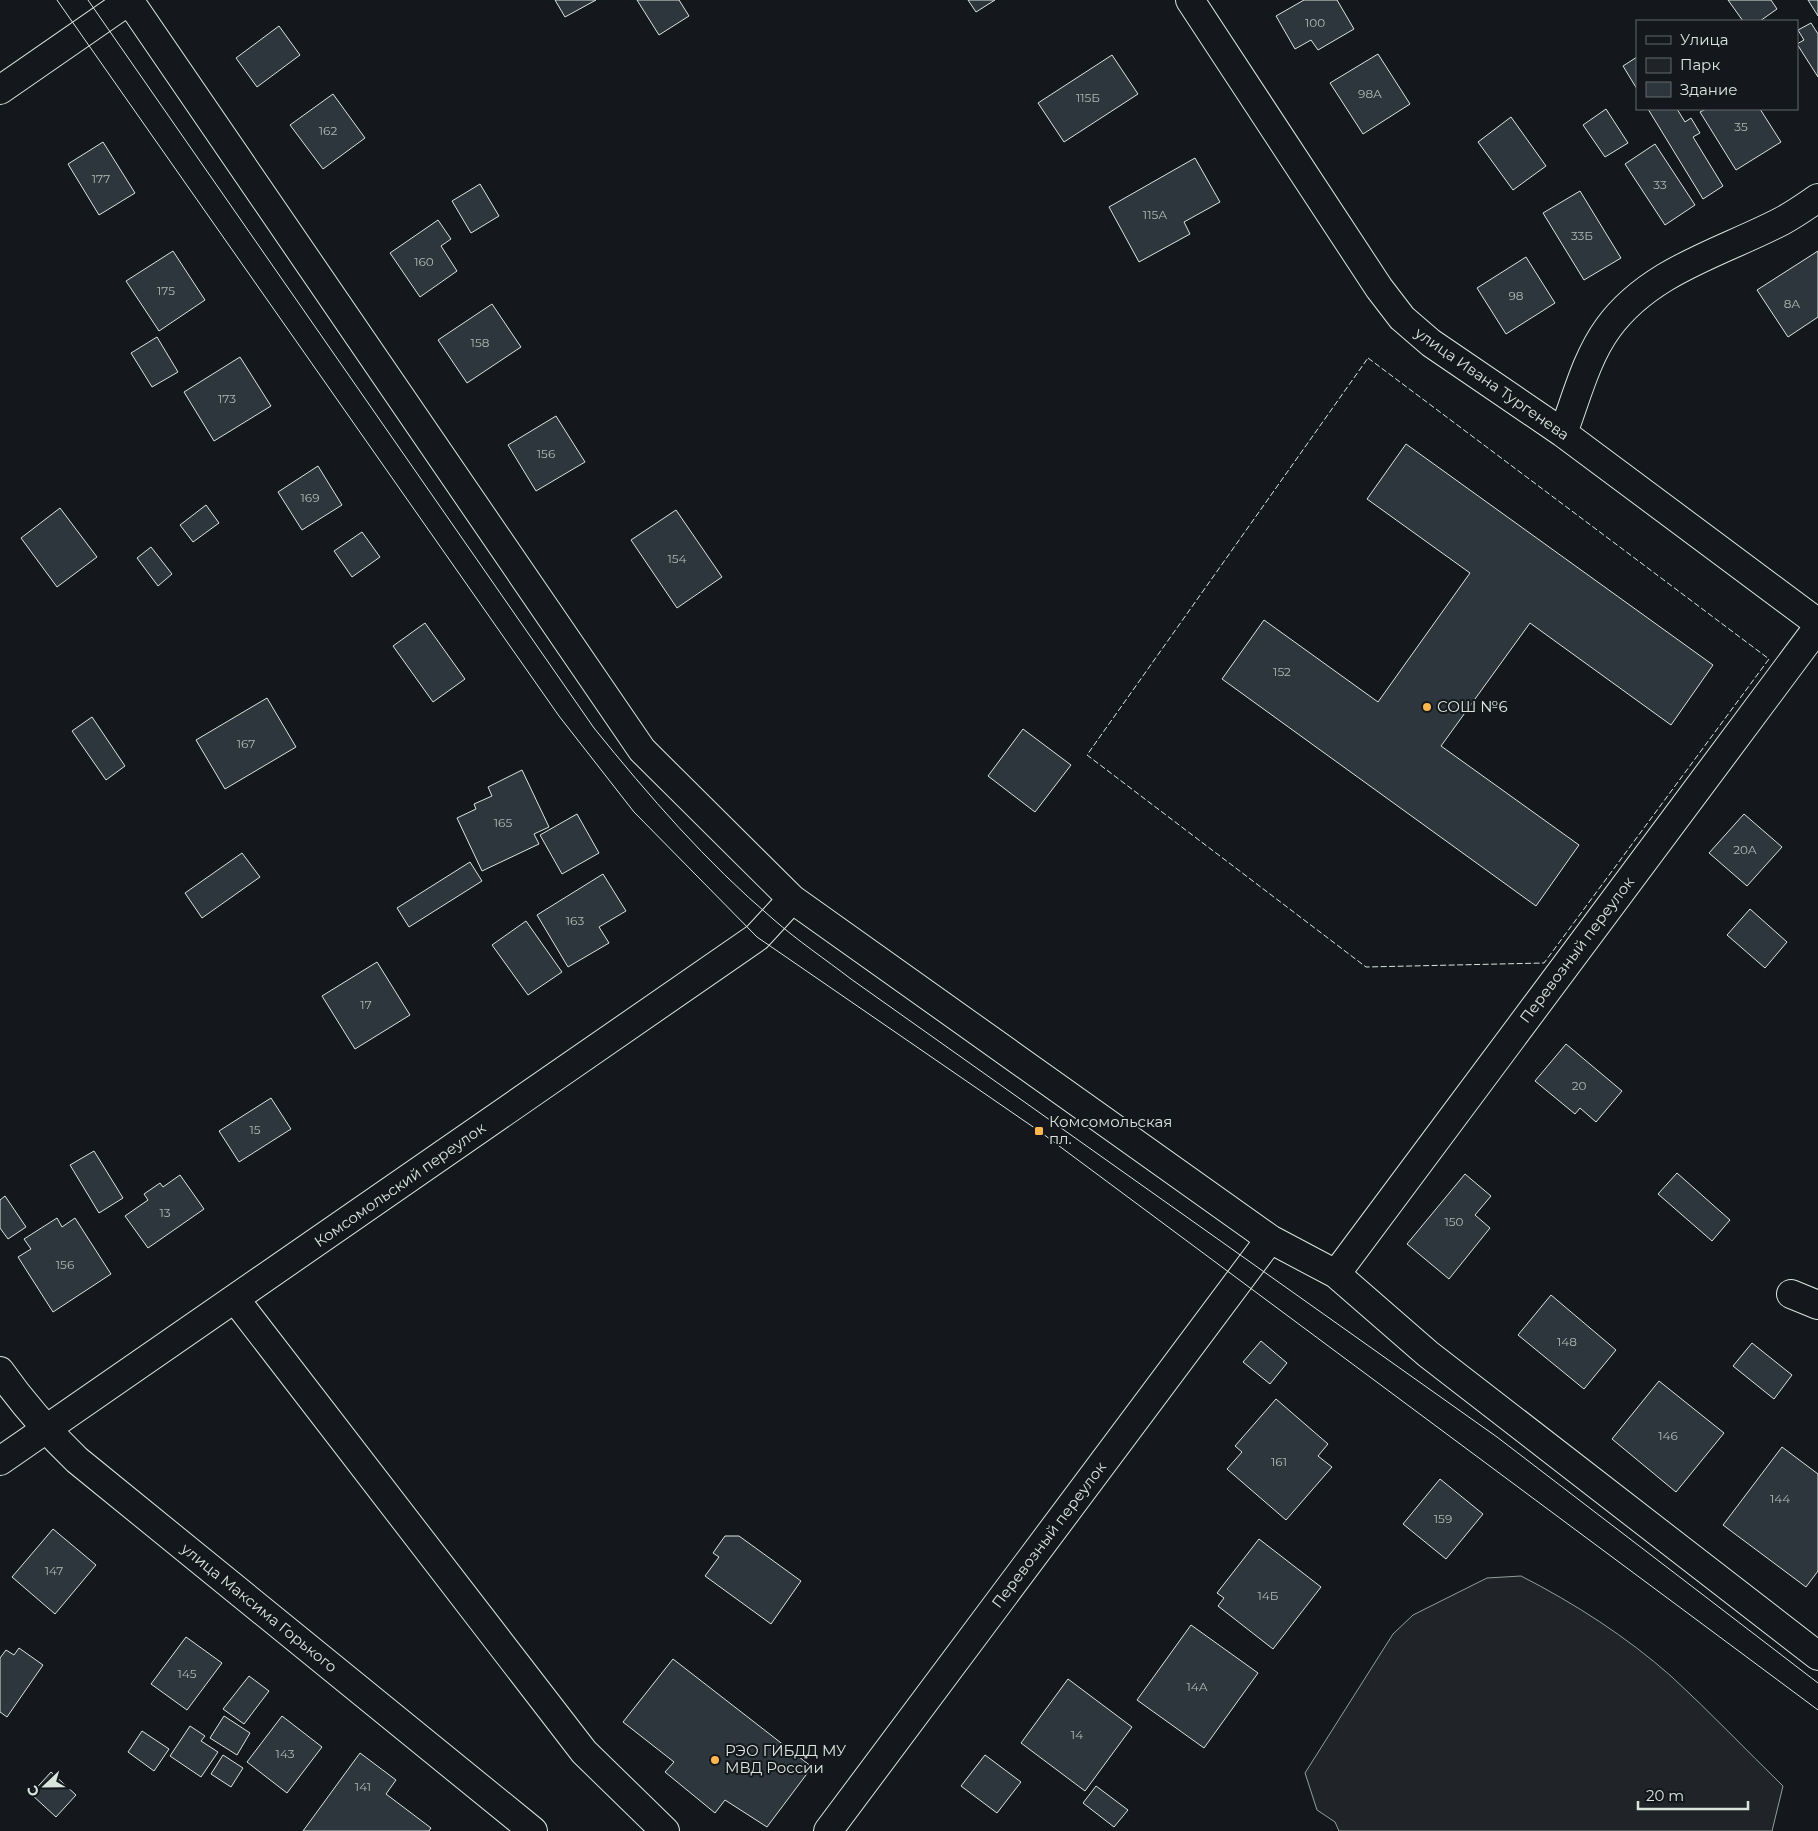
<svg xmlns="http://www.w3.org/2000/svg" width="1818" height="1831" viewBox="0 0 1818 1831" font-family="Montserrat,sans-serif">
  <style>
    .green { fill: #202428; stroke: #939e99 }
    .building { fill: #2c363c; stroke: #d8e6dc }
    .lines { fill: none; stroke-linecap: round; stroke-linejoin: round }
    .minor-casing { stroke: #d8e6dc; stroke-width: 30 }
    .minor { stroke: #14181c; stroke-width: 28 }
    .tram { stroke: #d8e6dc; stroke-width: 1 }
    .fence { stroke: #d8e6dc; stroke-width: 1; stroke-dasharray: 6 2.5; stroke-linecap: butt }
    .poi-dot { fill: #ffb74d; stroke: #14181c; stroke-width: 2 }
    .labels { text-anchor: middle; stroke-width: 4; stroke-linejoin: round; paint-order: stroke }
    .number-label { font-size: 12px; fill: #adbab4 }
    .street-label { font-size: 15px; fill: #d8e6dc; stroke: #14181c }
    .poi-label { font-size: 15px; fill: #d8e6dc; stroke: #14181c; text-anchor: start }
  </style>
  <rect width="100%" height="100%" fill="#14181c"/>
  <path class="green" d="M1521,1576c53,27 106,61 151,101 38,35 74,73 111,109l-11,45h-433l-4,-9 -18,-12 -12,-37 88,-139 20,-19 74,-37z"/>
  <path class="building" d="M555,0h41l-31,17z
    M637,0h42l10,16 -30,19z
    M968,0h27l-19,12z
    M1304,0h33l17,29 -36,21 -7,-10 -16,9 -19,-33z
    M1728,0h43l6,9 -17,12h-17z
    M1808,0h10v16z
    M1811,23l7,11v43l-21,-33 7,-4 -6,-10z
    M279,26l21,29 -43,32 -21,-29z
    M1378,54l32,50 -47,30 -33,-51z
    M1112,55l26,39 -74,48 -26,-39z
    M1637,57v32l-14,-23z
    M333,94l32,44 -42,31 -33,-44z
    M1606,109l22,34 -23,14 -22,-32z
    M1648,109h29l8,13 6,-4 9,15 -7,4 30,49 -20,13z
    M1706,109h54l21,33 -45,28 -36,-58z
    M1511,117l35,49 -33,24 -35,-48z
    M103,142l32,51 -36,22 -31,-51z
    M1655,144l40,61 -30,20 -40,-61z
    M1195,158l25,44 -36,20 6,12 -51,28 -30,-55z
    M480,184l19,32 -28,17 -19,-32z
    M1580,191l41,67 -37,22 -41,-67z
    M438,220l13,19 -10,7 16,25 -37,26 -30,-44z
    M173,251l32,49 -46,31 -33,-50z
    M1818,251v66l-30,20 -31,-47z
    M1526,257l29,46 -49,31 -29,-46z
    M492,304l29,43 -54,36 -29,-43z
    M157,337l21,35 -26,15 -21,-34z
    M240,357l31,49 -57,35 -30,-49z
    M556,416l29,46 -49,29 -28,-46z
    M1406,444l307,221 -42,60 -141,-102 -89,123 138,99 -43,61 -314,-227 42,-59 114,82 92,-129 -103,-74z
    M318,466l24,39 -40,25 -24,-38z
    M206,505l13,18 -26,19 -13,-17z
    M60,508l37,49 -40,30 -36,-49z
    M676,510l46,67 -45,31 -46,-68z
    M362,532l18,25 -28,20 -18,-26z
    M151,547l21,27 -14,12 -21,-28z
    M425,623l40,56 -32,23 -40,-56z
    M267,698l29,49 -71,42 -29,-49z
    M92,717l33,49 -19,14 -34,-49z
    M1023,729l48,36 -36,47 -47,-36z
    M522,770l27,57 -15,7 5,10 -57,27 -25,-53 19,-9 -2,-5 18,-8 -4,-9z
    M577,814l22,39 -37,21 -22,-39z
    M1744,814l38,33 -35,39 -38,-33z
    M242,853l18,24 -58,41 -17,-25z
    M470,862l12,19 -73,46 -12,-19z
    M603,874l23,37 -27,16 10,16 -41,24 -31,-52z
    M1750,909l37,33 -22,26 -38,-33z
    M526,921l36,51 -34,23 -36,-50z
    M377,962l33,53 -55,34 -33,-53z
    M1566,1044l56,47 -26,31 -16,-14 -5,6 -40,-33z
    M271,1098l20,31 -52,33 -20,-31z
    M94,1151l29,47 -24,15 -29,-48z
    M1677,1173l53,47 -18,21 -54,-47z
    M1465,1174l26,22 -16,19 15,13 -41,51 -42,-35z
    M180,1175l24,34 -56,39 -23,-32 23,-16 -4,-6 16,-11 3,4z
    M5,1196l21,31 -18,12 -8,-11v-28z
    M57,1218l5,9 13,-9 36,56 -58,38 -35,-55 13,-8 -7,-10z
    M1551,1295l65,55 -32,39 -66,-54z
    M1261,1341l26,22 -17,21 -27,-22z
    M1752,1343l40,32 -18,24 -41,-33z
    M1659,1381l65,52 -48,59 -64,-53z
    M1276,1399l52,45 -10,12 14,11 -46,53 -59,-51 15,-17 -7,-6z
    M1782,1447l36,27v97l-12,16 -83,-62z
    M1440,1479l43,35 -37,45 -43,-35z
    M53,1529l43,36 -41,49 -43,-37z
    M725,1536h14l62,45 -30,43 -66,-48 14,-19 -6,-4z
    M1259,1539l62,48 -48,62 -55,-43 6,-8 -7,-5z
    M1191,1625l67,48 -54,75 -67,-48z
    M186,1637l36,26 -35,47 -36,-26z
    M19,1648l24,17 -36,52 -7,-5v-54l6,-8 8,5z
    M673,1659l139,108 -45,60 -42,-27 -10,13 -50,-41 9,-10 -51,-40z
    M249,1676l20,15 -25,33 -21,-15z
    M1068,1679l64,48 -47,64 -64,-48z
    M224,1716l26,17 -13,22 -27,-17z
    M282,1716l40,31 -35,46 -40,-31z
    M190,1726l15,10 -4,5 17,11 -17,25 -31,-21z
    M142,1731l27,18 -15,22 -26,-19z
    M360,1753l36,27 -10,14 45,34 -2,3h-126z
    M223,1755l20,13 -12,19 -20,-13z
    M985,1755l36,27 -24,31 -36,-27z
    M51,1772l25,23 -20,22 -25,-23z
    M1096,1786l32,24 -14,17 -31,-24z"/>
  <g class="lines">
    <defs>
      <path id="minor" d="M129,0l513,750 150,149 478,340 66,35 92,80 390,302
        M1190,0l189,288 23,30 29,25 132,90 255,190
        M0,90l130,-90
        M1563,433c13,-34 23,-75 45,-105 42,-58 115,-76 174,-107 13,-7 24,-15 36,-23
        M1336,1274l482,-647
        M1791,1294l27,11
        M235,1299l349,453 81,79
        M0,1371c23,33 48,61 77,89l456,371
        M0,1461l757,-524 35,-38
        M828,1831l442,-592"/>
    </defs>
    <use href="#minor" class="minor-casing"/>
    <use href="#minor" class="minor"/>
    <path class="tram" d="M57,0l502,716 75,96 123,125 282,194 779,579
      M88,0l506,728c55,68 112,134 179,191 25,22 52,40 78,60l646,458 321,246"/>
    <path class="fence" d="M1368,358l401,301 -225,304 -178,4 -279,-212z"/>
  </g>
  <g class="poi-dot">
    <circle cx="1427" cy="707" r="5"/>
    <rect x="1034" y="1126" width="10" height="10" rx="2.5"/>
    <circle cx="715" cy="1760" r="5"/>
  </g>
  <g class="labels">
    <g class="number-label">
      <text x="1315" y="27">100</text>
      <text x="1370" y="98">98А</text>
      <text x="1088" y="102">115Б</text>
      <text x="1741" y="131">35</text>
      <text x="328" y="135">162</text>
      <text x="101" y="183">177</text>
      <text x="1660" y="189">33</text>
      <text x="1155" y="219">115А</text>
      <text x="1582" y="240">33Б</text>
      <text x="424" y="266">160</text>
      <text x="166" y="295">175</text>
      <text x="1516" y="300">98</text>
      <text x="1792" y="308">8А</text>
      <text x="480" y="347">158</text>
      <text x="227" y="403">173</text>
      <text x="546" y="458">156</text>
      <text x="310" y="502">169</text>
      <text x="677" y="563">154</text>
      <text x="1282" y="676">152</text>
      <text x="246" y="748">167</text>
      <text x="503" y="827">165</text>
      <text x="1745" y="854">20А</text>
      <text x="575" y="925">163</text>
      <text x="366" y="1009">17</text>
      <text x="1579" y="1090">20</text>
      <text x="255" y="1134">15</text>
      <text x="165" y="1217">13</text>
      <text x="1454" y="1226">150</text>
      <text x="65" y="1269">156</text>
      <text x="1567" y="1346">148</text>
      <text x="1668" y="1440">146</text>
      <text x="1279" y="1466">161</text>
      <text x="1780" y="1503">144</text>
      <text x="1443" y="1523">159</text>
      <text x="54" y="1575">147</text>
      <text x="1268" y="1600">14Б</text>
      <text x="187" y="1678">145</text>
      <text x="1197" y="1691">14А</text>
      <text x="1077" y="1739">14</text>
      <text x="285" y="1758">143</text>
      <text x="363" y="1791">141</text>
    </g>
    <g class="street-label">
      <text transform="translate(1492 384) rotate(35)" y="5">улица Ивана Тургенева</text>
      <text transform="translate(1577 950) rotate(-53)" y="5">Перевозный переулок</text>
      <text transform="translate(400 1185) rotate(-35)" y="5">Комсомольский переулок</text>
      <text transform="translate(1049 1535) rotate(-53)" y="5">Перевозный переулок</text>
      <text transform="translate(259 1608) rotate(39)" y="5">улица Максима Горького</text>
    </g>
    <g class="poi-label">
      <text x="1437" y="712">СОШ №6</text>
      <text x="1049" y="1127">Комсомольская<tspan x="1049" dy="17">пл.</tspan></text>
      <text x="725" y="1756">РЭО ГИБДД МУ<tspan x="725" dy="17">МВД России</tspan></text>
    </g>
  </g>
  <rect x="1636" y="20" width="162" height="90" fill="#14181c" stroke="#626a69"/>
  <rect x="1646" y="36" width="25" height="8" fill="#14181c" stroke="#626a69"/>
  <text x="1680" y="45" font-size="15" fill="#d8e6dc">Улица</text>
  <rect x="1646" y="58" width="25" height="15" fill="#202428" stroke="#626a69"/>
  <text x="1680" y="70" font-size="15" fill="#d8e6dc">Парк</text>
  <rect x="1646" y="82" width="25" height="15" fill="#2c363c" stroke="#626a69"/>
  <text x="1680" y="95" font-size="15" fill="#d8e6dc">Здание</text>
  <g transform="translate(45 1786) rotate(248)" stroke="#14181c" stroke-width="4" paint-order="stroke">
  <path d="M0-4L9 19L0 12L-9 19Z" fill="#d8e6dc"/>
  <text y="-8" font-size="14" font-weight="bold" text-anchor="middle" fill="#d8e6dc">С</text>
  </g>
  <path d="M1638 1801v8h110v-8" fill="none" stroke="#d8e6dc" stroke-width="2.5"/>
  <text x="1646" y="1801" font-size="15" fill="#d8e6dc" stroke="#14181c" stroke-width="4" paint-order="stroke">20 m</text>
</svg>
